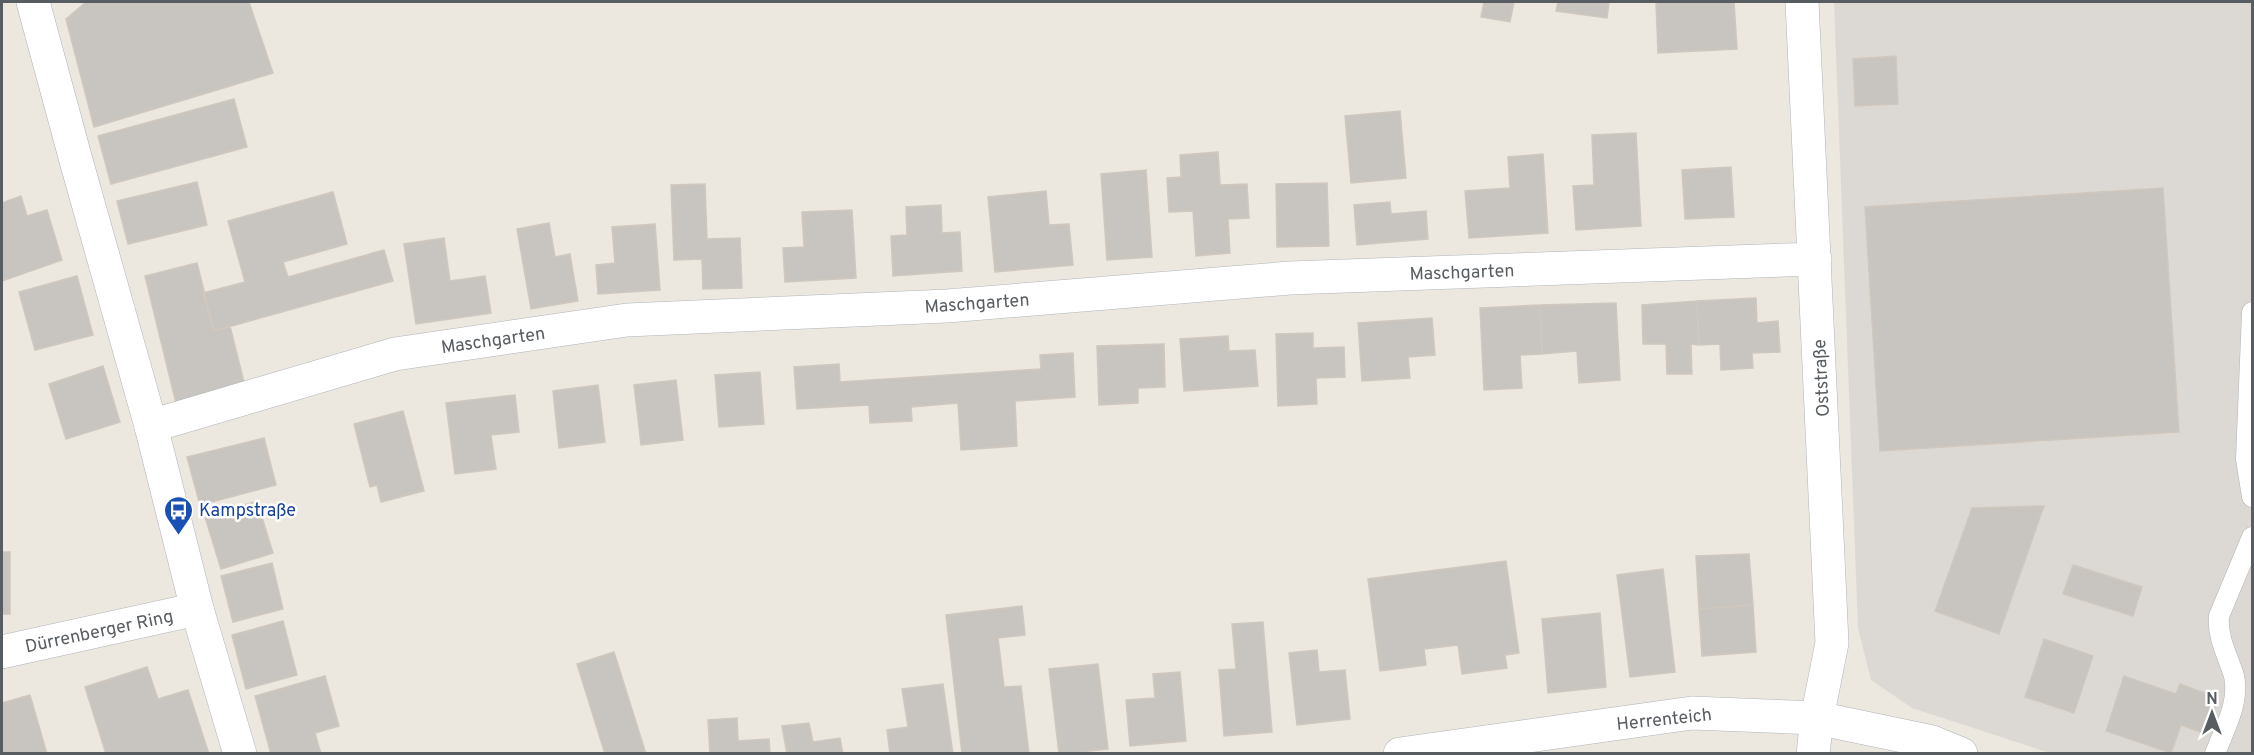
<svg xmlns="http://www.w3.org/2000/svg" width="2254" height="755" viewBox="0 0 2254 755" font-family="Overpass,sans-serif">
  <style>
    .industrial { fill: #dcd9d4 }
    .building { fill: #c8c4bf; stroke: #d0c8be; stroke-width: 1.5 }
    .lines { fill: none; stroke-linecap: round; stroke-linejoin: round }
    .service-casing { stroke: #b0b4b8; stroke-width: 21 }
    .minor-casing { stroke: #b0b4b8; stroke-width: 34 }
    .tertiary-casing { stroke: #b0b4b8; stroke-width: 34 }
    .service { stroke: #fff; stroke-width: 20 }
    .minor { stroke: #fff; stroke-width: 33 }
    .tertiary { stroke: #fff; stroke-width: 33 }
    .labels { text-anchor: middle; stroke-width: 5; stroke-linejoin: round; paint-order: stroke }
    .street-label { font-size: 18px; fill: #585d61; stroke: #fff }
    .transit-label { font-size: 18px; fill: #164399; stroke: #fff; text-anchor: start }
  </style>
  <rect width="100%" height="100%" fill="#ece7df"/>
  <path class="industrial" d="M1834,2h418v751h-202l-138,-45 -41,-28 -13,-52z"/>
  <path class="building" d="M86,2h163l24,71 -179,54 -28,-108z
    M1484,2h30l-4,20 -29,-5z
    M1558,2h51l-2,16 -51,-7z
    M1656,2h78l3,47 -79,4z
    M1896,56l2,48 -43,2 -2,-47z
    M234,99l13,48 -136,37 -13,-48z
    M1400,111l6,67 -55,5 -6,-67z
    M1636,133l5,93 -65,4 -3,-44 21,-1 -2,-50z
    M1218,152l2,33 27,-1 2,34 -21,1 2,34 -34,3 -3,-45 -24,1 -2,-34 14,-1 -1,-22z
    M1543,154l5,79 -79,5 -4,-47 45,-3 -2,-31z
    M1731,167l3,50 -49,2 -3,-49z
    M1146,170l6,87 -45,3 -6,-86z
    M197,182l10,43 -79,19 -11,-43z
    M1327,183l2,63 -52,1 -1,-63z
    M705,184l2,55 33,-1 2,50 -39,1 -1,-30 -28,1 -3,-75z
    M2163,188l16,244 -299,19 -15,-244z
    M1046,191l3,34 20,-1 4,41 -78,7 -7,-75z
    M333,192l14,52 -64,18 5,15 96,-27 9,31 -179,50 -11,-38 42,-11 -17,-61z
    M21,196l6,20 20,-6 15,50 -60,21v-78z
    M1390,202l1,12 35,-3 2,28 -71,6 -3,-40z
    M941,205l1,28 18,-1 2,39 -69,5 -2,-40 16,-1 -1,-28z
    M852,210l4,68 -71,4 -2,-34 21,-1 -2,-35z
    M549,223l6,34 15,-3 8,47 -47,8 -14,-80z
    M655,224l5,66 -62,4 -2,-29 19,-2 -3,-36z
    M444,238l6,43 35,-5 6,37 -75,11 -12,-80z
    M197,263l17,68 16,-5 15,60 -69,17 -31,-127z
    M77,276l16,59 -58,15 -16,-58z
    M1756,298l1,25 21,-2 2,31 -28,1 1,15 -32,2 -1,-26 -21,1 -2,-44z
    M1697,301l2,44 -8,-1 1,30h-25l-1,-30h-23l-1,-39z
    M1616,303l4,77 -41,3 -2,-32 -35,3 -2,-49z
    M1540,305l2,49 -22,1 2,33 -38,2 -4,-82z
    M1432,318l3,37 -27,2 2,21 -48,3 -4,-58z
    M1313,333v15l31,-1 1,30 -29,1 1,26 -39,2 -2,-72z
    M1228,336l1,15 26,-1 3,36 -74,5 -4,-52z
    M1164,344l1,43 -27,1v15l-39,2 -2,-59z
    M1073,353l2,44 -60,4 2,45 -56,4 -3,-47 -47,4 1,14 -42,2 -1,-18 -72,4 -3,-42 45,-3 1,18 201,-13 -1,-14z
    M103,366l17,56 -54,17 -17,-55z
    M760,372l4,52 -45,3 -4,-52z
    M676,380l7,60 -42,5 -7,-60z
    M598,385l7,57 -46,6 -6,-57z
    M515,395l4,37 -28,3 5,34 -41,5 -9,-71z
    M403,411l21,80 -43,11 -4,-17 -7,2 -16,-63z
    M264,438l12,47 -76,20 -13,-48z
    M257,501l16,52 -52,16 -16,-52z
    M2044,506l-45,128 -64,-23 37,-103z
    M2,552h8v62h-8z
    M1749,554l4,51 -54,4 -3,-53z
    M1506,561l13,92 -14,2 2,13 -45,6 -4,-29 -34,4 2,16 -46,6 -12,-92z
    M272,563l11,46 -50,13 -12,-46z
    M2073,565l69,22 -9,29 -70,-22z
    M1663,569l12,103 -45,5 -13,-102z
    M1753,605l3,47 -54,4 -3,-47z
    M1022,606l3,29 -27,3 6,49 17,-1 8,68h-67l-16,-139z
    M1600,613l6,74 -58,6 -6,-74z
    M283,621l14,54 -51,14 -14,-54z
    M1263,622l9,110 -48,4 -5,-66 17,-1 -4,-45z
    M2044,639l49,17 -19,57 -49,-16z
    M1317,650l2,22 26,-2 5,49 -53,6 -8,-72z
    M614,652l32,102h-41l-28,-90z
    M1098,664l10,85 -49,5 -10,-85z
    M147,667l11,32 30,-9 21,64h-103l-21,-67z
    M1180,672l6,69 -56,5 -4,-46 29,-2 -2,-24z
    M325,676l14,50 -24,7 6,21h-50l-16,-58z
    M2124,676l52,18 4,-10 38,14 -12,36 -25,-9 -10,28 -65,-22z
    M943,684l10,70h-63l-3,-24 21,-3 -6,-38z
    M30,695l17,59h-45v-51z
    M737,718l1,23 31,-2 1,15h-60l-2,-34z
    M809,723l4,19 27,-4 3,16h-56l-5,-28z"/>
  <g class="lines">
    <defs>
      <path id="service" d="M2252,312l-6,147 6,38
        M2215,754c9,-25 25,-51 19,-78 -6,-20 -17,-38 -15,-60l33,-79"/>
      <path id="minor" d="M1802,2l30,641 -15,75 -4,36
        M151,426l244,-72 232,-34 320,-14 343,-28 525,-19
        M2,652l195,-43"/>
      <path id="tertiary" d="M33,2l44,162 74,262 46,183 43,145
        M1400,754l292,-41 125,5 115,24 29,12"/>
    </defs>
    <use href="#service" class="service-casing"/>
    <use href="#minor" class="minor-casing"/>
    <use href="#tertiary" class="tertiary-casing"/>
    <use href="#service" class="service"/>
    <use href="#minor" class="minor"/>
    <use href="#tertiary" class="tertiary"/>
  </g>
  <defs>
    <symbol id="bus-pin" viewBox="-11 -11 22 30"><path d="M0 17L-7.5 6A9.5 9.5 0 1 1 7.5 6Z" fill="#1a4fb4" stroke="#fff"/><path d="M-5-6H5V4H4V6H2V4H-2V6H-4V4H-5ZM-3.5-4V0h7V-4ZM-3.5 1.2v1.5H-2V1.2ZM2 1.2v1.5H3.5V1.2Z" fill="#fff"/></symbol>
  </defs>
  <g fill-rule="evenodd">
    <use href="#bus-pin" x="162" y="494" width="33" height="45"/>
  </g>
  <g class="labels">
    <g class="street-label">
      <text transform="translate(1462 272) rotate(-2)" y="6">Maschgarten</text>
      <text transform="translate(977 303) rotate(-4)" y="6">Maschgarten</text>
      <text transform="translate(493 340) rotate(-8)" y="6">Maschgarten</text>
      <text transform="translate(1821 378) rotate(-93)" y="6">Oststraße</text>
      <text transform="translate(99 631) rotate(-12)" y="6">Dürrenberger Ring</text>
      <text transform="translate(1664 719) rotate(-6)" y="6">Herrenteich</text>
    </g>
    <g class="transit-label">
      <text x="199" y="516">Kampstraße</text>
    </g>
  </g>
  <rect width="2254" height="755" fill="none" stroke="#585d61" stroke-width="6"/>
  <g transform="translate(2212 713)" stroke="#ffffff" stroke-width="4.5" paint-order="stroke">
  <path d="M0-4.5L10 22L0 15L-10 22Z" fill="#585d61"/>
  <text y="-9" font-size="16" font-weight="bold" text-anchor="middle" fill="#585d61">N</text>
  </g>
</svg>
